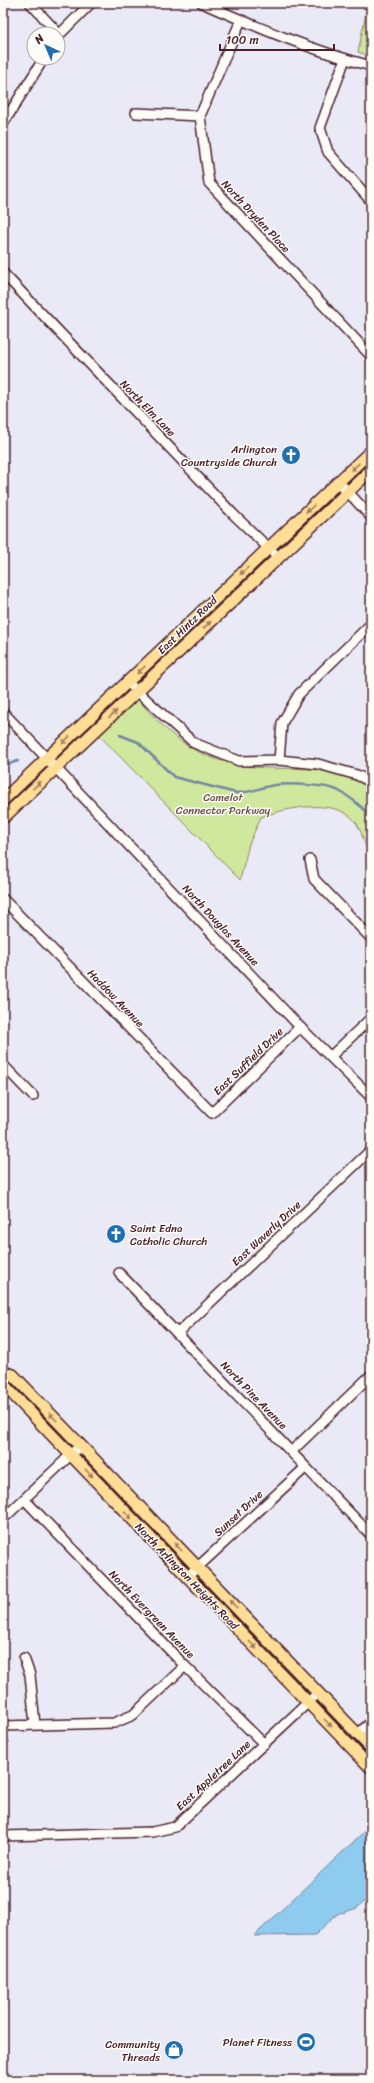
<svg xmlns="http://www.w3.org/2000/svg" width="374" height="2083" viewBox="0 0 374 2083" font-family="Sriracha,sans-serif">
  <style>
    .green { fill: #d0e89e; stroke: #8d8464 }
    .water { fill: #8fcaef; stroke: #7386a1 }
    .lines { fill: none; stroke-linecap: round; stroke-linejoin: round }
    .stream { stroke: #7386a1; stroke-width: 2.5 }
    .minor-casing { stroke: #4a1f2b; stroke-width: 12 }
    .major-casing { stroke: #4a1f2b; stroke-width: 14 }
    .minor { stroke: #fdfcf7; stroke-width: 9 }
    .major { stroke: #fede96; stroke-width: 11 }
    .oneway { fill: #a47e60 }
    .labels { text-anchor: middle; stroke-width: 3; stroke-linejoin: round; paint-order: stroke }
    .street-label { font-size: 11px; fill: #4a1f2b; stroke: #fdfcf7 }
    .poi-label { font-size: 11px; fill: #4a1f2b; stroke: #fdfcf7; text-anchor: end }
    .park-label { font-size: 11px; fill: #6c5148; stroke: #fdfcf7 }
  </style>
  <rect width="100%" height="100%" fill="#eaeaf6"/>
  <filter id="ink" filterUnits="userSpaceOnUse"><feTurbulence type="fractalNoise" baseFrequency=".025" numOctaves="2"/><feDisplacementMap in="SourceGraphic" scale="8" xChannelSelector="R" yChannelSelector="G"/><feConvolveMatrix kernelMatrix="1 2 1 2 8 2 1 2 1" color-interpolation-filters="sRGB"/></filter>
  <g filter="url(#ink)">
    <path class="green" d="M368,3h3v53l-13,-4z
      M136,698c19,20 40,45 67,56 20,9 43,13 65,14 22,1 45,-1 66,5 13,3 25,10 37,15v70c-6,-10 -8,-24 -14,-34 -18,-28 -71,-16 -96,-7l-12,27 -9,36 -143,-147z"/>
    <path class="water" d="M371,1825v71l-14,12 -21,7 -21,20 -61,1z"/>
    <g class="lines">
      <path class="stream" d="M120,735l18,7 36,35 62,16c14,0 26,-6 39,-8 13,-2 51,0 62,5 12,6 24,16 34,26
        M3,766l15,-5"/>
      <defs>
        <path id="minor" d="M30,3l29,31
          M202,3c55,24 111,48 169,63
          M241,20l-41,96 9,67 162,173
          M58,36l33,-33
          M345,59l-25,69 8,24 43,49
          M136,113l64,3
          M3,124l41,-66
          M3,273l230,241 45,43
          M339,482l32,35
          M127,682l67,61 45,18 40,-1 39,4 39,11 14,7
          M3,712l297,315 71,70
          M279,760l3,-37 17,-29 72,-70
          M310,860l4,19 57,59
          M3,899l209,214 88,-86
          M331,1056l40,-38
          M3,1065l30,31
          M119,1273l252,262
          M178,1333l193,-183
          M291,1452l80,-77
          M24,1499l161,167 79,78
          M3,1519l78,-74
          M187,1577l118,-109
          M24,1658l6,17 5,50
          M3,1726l111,-3 19,-8 52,-49
          M358,1734l13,-12
          M3,1836l149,-4 23,-5 143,-134"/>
        <path id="major" d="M3,800l368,-349
          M3,818l368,-348
          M3,1372l10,3 358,373
          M3,1384l368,384"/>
      </defs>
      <use href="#minor" class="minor-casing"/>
      <use href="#major" class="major-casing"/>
      <use href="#minor" class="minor"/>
      <use href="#major" class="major"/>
    </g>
    <defs><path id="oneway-solid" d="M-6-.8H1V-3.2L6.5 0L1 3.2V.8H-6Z"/></defs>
    <g class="oneway">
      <use href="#oneway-solid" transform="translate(355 467) rotate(137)"/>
      <use href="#oneway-solid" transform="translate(310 509) rotate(137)"/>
      <use href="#oneway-solid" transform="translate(244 571) rotate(137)"/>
      <use href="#oneway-solid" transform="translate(207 625) rotate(-44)"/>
      <use href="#oneway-solid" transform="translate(141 670) rotate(137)"/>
      <use href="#oneway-solid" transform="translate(113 714) rotate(-43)"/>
      <use href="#oneway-solid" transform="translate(66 740) rotate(136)"/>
      <use href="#oneway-solid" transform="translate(37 785) rotate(-43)"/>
      <use href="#oneway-solid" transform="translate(53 1417) rotate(-134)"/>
      <use href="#oneway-solid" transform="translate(89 1473) rotate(46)"/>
      <use href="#oneway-solid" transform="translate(128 1515) rotate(46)"/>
      <use href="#oneway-solid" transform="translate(178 1547) rotate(-134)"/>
      <use href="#oneway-solid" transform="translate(233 1604) rotate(-134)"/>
      <use href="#oneway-solid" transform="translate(253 1645) rotate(46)"/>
      <use href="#oneway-solid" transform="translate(328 1723) rotate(46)"/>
    </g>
  </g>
  <defs>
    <symbol id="church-disc" viewBox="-11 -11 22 22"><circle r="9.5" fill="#1f6fb2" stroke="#fdfcf7"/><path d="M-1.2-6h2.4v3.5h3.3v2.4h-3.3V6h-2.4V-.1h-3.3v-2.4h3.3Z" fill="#fff"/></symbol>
    <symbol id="stadium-disc" viewBox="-11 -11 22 22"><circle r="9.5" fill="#1f6fb2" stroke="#fdfcf7"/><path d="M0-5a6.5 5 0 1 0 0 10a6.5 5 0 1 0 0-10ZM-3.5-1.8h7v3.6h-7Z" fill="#fff"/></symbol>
    <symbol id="shop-disc" viewBox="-11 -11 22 22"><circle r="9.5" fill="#1f6fb2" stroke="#fdfcf7"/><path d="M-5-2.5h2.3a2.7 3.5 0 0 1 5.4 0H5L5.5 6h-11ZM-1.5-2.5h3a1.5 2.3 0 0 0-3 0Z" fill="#fff"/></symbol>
  </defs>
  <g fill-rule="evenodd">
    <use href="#church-disc" x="280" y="444" width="22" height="22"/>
    <use href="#church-disc" x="105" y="1223" width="22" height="22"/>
    <use href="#stadium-disc" x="295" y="2031" width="22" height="22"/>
    <use href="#shop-disc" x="163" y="2039" width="22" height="22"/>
  </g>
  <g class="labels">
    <g class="street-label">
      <text transform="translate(256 216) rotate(47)" y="4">North Dryden Place</text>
      <text transform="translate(148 408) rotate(46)" y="4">North Elm Lane</text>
      <text transform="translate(187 625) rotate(-44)" y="4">East Hintz Road</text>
      <text transform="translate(221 925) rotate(47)" y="4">North Douglas Avenue</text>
      <text transform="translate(116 998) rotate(46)" y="4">Haddow Avenue</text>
      <text transform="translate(248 1061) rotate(-44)" y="4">East Suffield Drive</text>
      <text transform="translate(266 1233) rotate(-43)" y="4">East Waverly Drive</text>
      <text transform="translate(254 1395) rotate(46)" y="4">North Pine Avenue</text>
      <text transform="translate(238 1513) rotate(-43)" y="4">Sunset Drive</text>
      <text transform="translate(187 1576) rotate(46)" y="4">North Arlington Heights Road</text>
      <text transform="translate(152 1614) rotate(46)" y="4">North Evergreen Avenue</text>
      <text transform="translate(213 1775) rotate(-43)" y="4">East Appletree Lane</text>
    </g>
    <g class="poi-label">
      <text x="277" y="453">Arlington<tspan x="277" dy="13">Countryside Church</tspan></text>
      <text x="130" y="1232" text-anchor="start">Saint Edna<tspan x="130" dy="13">Catholic Church</tspan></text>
      <text x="292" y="2046">Planet Fitness</text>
      <text x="160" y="2048">Community<tspan x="160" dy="13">Threads</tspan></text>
    </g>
    <g class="park-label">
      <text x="223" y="801">Camelot<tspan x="223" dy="13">Connector Parkway</tspan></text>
    </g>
  </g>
  <rect width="374" height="2083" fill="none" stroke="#fdfcf7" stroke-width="16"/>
  <rect x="8" y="8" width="358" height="2067" fill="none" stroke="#4a1f2b" stroke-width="1.5" filter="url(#ink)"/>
  <g transform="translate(46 46) rotate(316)"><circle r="19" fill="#fdfcf7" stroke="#b5a4a5"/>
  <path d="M0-3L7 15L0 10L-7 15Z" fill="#1f6fb2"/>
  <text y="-6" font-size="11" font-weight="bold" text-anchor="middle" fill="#4a1f2b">N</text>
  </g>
  <path d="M220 44v6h114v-6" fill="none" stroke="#4a1f2b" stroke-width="2"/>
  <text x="226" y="44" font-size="12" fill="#4a1f2b" stroke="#fdfcf7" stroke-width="3" paint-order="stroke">100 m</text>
</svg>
